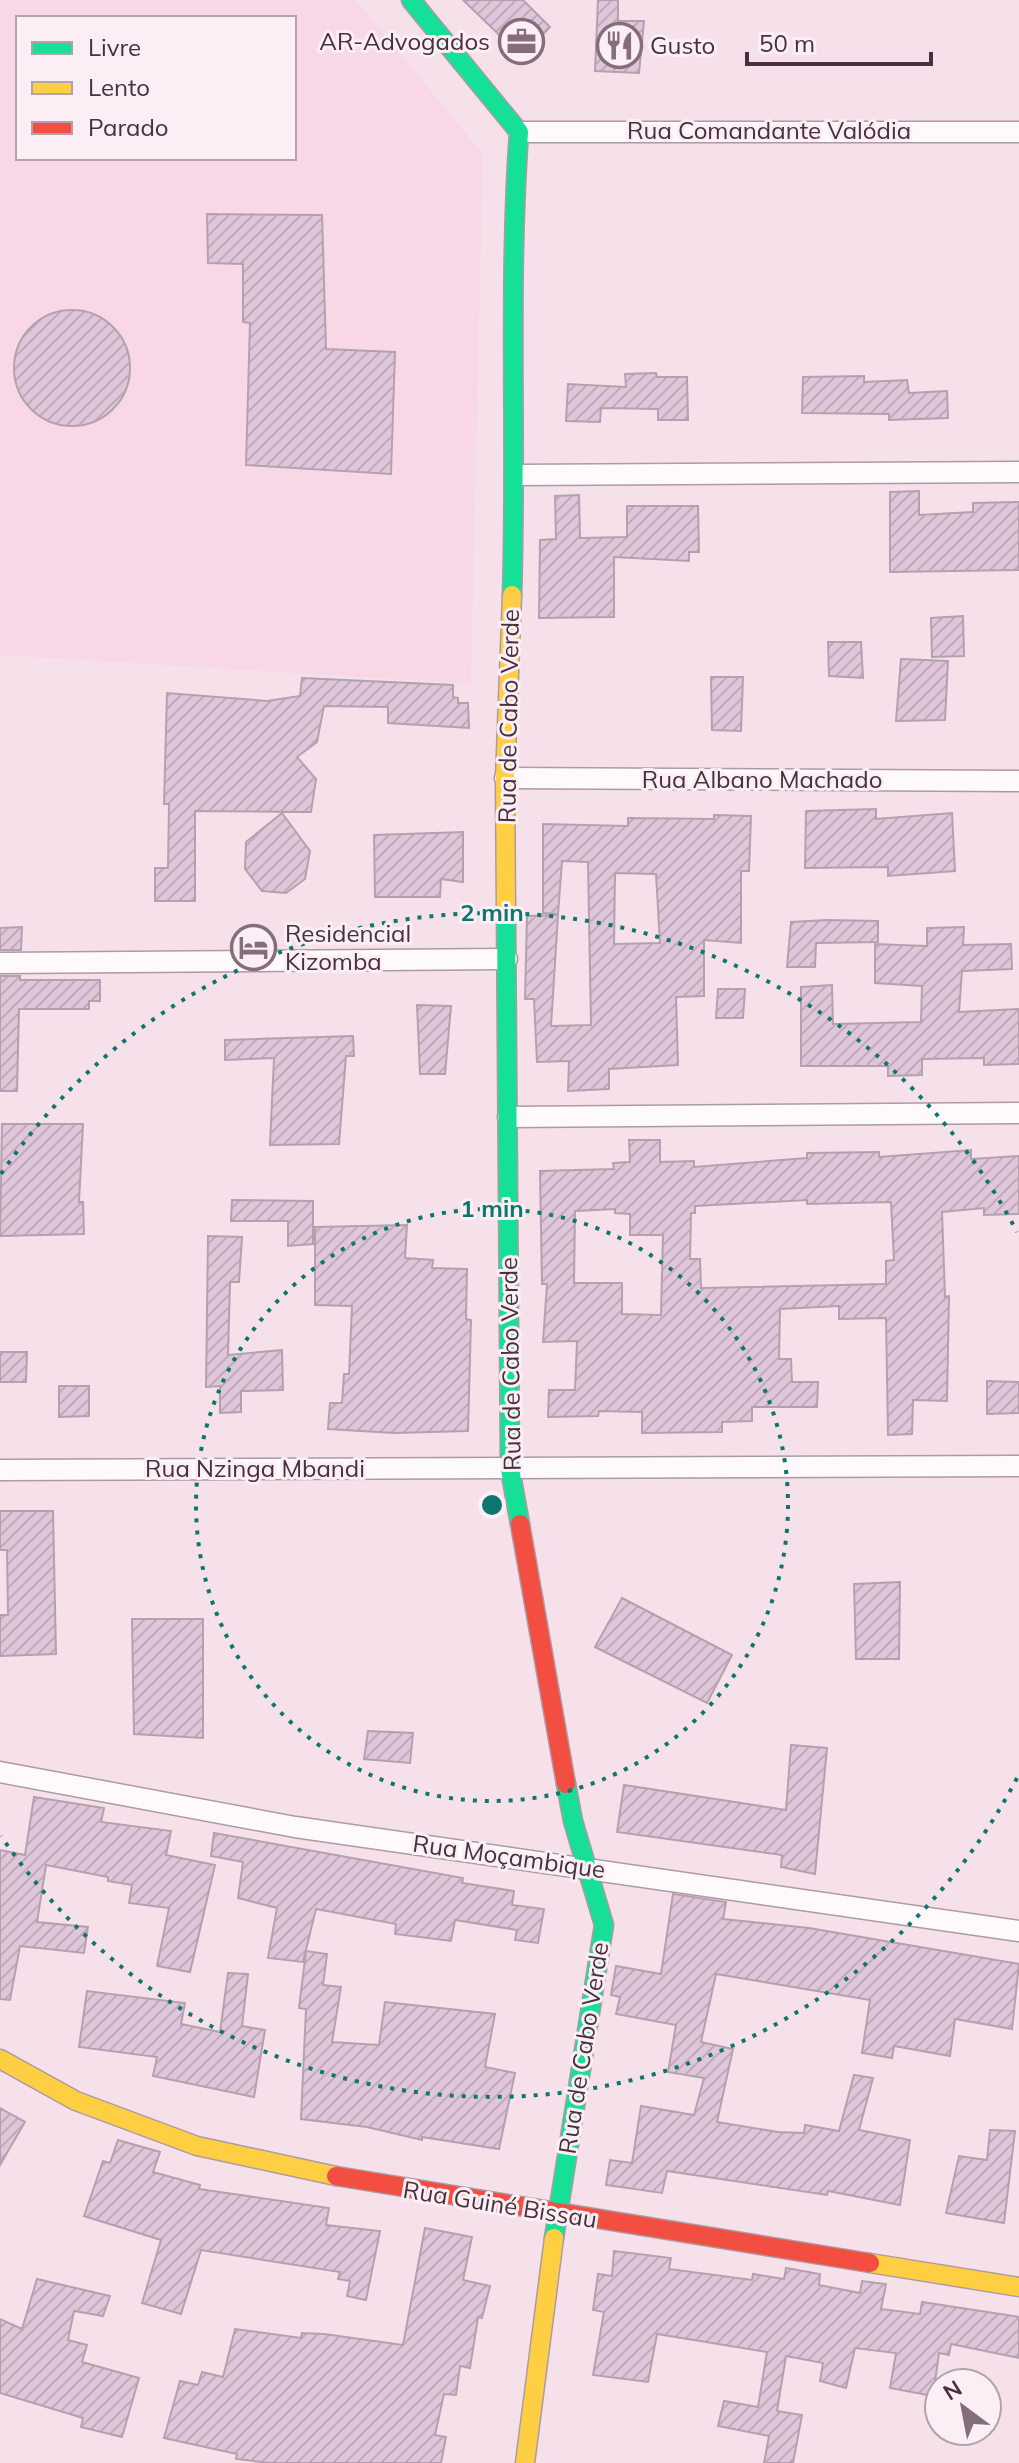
<svg xmlns="http://www.w3.org/2000/svg" width="1019" height="2463" viewBox="0 0 1019 2463" font-family="Mulish,sans-serif">
  <style>
    .built { fill: #f8d8e7; fill-rule: evenodd }
    .building { fill: url(#building-hatch); stroke: #b3a2ae; stroke-width: 2; fill-rule: evenodd }
    .lines { fill: none; stroke-linecap: round; stroke-linejoin: round }
    .street-casing { stroke: #ad9aa3; stroke-width: 23 }
    .fast-casing { stroke: #ad9aa3; stroke-width: 21 }
    .slow-casing { stroke: #ad9aa3; stroke-width: 21 }
    .jam-casing { stroke: #ad9aa3; stroke-width: 21 }
    .street { stroke: #fefafc; stroke-width: 20 }
    .fast { stroke: #16e098; stroke-width: 18 }
    .slow { stroke: #ffcf43; stroke-width: 18 }
    .jam { stroke: #f24e42; stroke-width: 18 }
    .ring { fill: none; stroke: #0f766e; stroke-width: 4; stroke-dasharray: 4 8 }
    .labels { text-anchor: middle; stroke-width: 6; stroke-linejoin: round; paint-order: stroke }
    .poi-label { font-size: 24px; fill: #48303c; stroke: #fbeef4; text-anchor: start }
    .street-label { font-size: 24px; fill: #48303c; stroke: #fbeef4 }
    .centre { fill: #0f766e; stroke: #fbeef4; stroke-width: 4 }
    .ring-label { font-size: 24px; text-anchor: middle; font-weight: bold; fill: #0f766e; stroke: #fbeef4; stroke-width: 6; stroke-linejoin: round; paint-order: stroke }
  </style>
  <defs>
    <pattern id="building-hatch" width="6" height="6" patternUnits="userSpaceOnUse" patternTransform="scale(2)"><rect width="6" height="6" fill="#e0c6da"/><path d="M-1 1l2-2M0 6l6-6M5 7l2-2" fill="none" stroke="#c2aabc"/></pattern>
  </defs>
  <rect width="100%" height="100%" fill="#f6e1eb"/>
  <path class="built" d="M0,0h356l127,154 -12,530 -471,-29zM18,18h276v140h-276z"/>
  <path class="building" d="M463,0h60l27,27 -28,30z
    M598,0h20v21h26l-5,52 -44,-2z
    M207,214l115,1 4,134 69,3 -4,122 -145,-9 4,-142 -7,-1v-58l-35,-1z
    M14 368a58 58 0 1 1 116 0a58 58 0 1 1-116 0Z
    M656,373l1,4h30l1,43h-30v-11l-57,-1 -1,14 -34,-1 2,-37 58,3 -1,-13z
    M864,376v6l43,-2 2,13 38,-2 1,27 -59,2v-6l-87,-1 1,-36z
    M919,491v24l54,-3v-9l46,-1v68l-129,2v-80z
    M579,495l1,43 47,-1v-31h71l1,46h-10v9l-75,-4v60l-75,1 1,-78 16,-1 -1,-43z
    M963,616l1,40 -32,1 -1,-39z
    M828,642h33l2,36 -34,-2z
    M901,659l47,2 -3,59 -49,1z
    M711,677h32l-2,54 -29,-1z
    M302,678l151,7v12l5,1v5h10l1,25 -81,-5v-16l-64,-1 -7,36 -20,15 19,22 -5,33 -116,-1v90h-40v-33h13l1,-64h-5l3,-111 100,8 33,-5z
    M876,809v10l76,-6 3,58 -67,5v-9l-83,1 1,-57z
    M282,813l28,38 -5,28 -19,14 -24,-2 -17,-22 1,-27z
    M714,815l37,1 -2,55h-8v72l-37,-3v56l-28,1 2,68 -69,4v20l-41,2 1,-30 -32,1 -3,-63h-9l2,-83 31,-1 -7,111 40,-1 -3,-163 -26,-1 -4,53 -15,-1v-89l85,2v-8l86,1zM615,873l41,1 4,69 -46,1z
    M463,832v50l-22,-3 -1,18h-65l-1,-62z
    M827,920l51,1v21l-62,1 -1,24h-28l4,-45z
    M22,927l-1,23h-21v-22z
    M964,927l-1,18 48,-1 1,25 -50,2 -3,41 60,-3v55l-35,1v-7l-62,1v16l-34,1v-10h-87v-79l31,-2 1,39 88,-2 1,-36 -47,-3v-39l52,2v-18z
    M0,976h20v4h80v21h-11v8h-70l-2,82h-17z
    M718,989h27l-2,29h-27z
    M417,1005l34,1 -6,68h-25z
    M353,1036l1,20h-8l-7,88 -69,1 4,-87 -49,2v-20z
    M2,1124h81l-4,78h4l1,32 -84,2z
    M629,1140h31v22l34,-1v6l113,-9v-5l72,-1v5l92,-7v9l48,-3v58l-35,1v-7l-42,4 3,85 4,-1 -2,105 -34,-1 -1,34 -24,1 -2,-117 -47,1v-13l-59,3 -1,50h12l1,23h26l-1,25h-65v14l-30,1v10l-80,1v-21l-43,-1 -1,5 -50,1 1,-27h26l2,-49 -34,1 4,-58h-5l-2,-113 74,-2 -1,-6 17,-1zM807,1200v4l84,-2 3,58 -8,1v23l-185,4 -1,-29h-10l1,-46h4v-7zM615,1209v4l15,1v21h33l-2,80 -39,-1v-31h-48l1,-72z
    M232,1200l81,1v43l-25,2v-25h-57z
    M407,1225l-2,33 28,2 -1,8 35,1 -1,50 5,1 -3,111 -74,2 -66,-4 2,-26h12l2,-29h5l3,-68 -37,-1v-78z
    M208,1236l34,1 -3,45h-9l-2,73 54,-5 1,40 -42,1v21l-21,1v-27l-14,1z
    M0,1352h27l-1,30h-26z
    M987,1381l32,1v31l-32,1z
    M59,1386h30v30l-30,1z
    M0,1511h53l3,143 -56,2v-41h8l-1,-65h-7z
    M900,1582l-1,77h-43l-2,-75z
    M622,1598l110,57 -25,48 -112,-56z
    M132,1619h71v119l-69,-4z
    M368,1731l45,2 -3,30 -46,-4z
    M791,1745l36,3 -12,126 -34,-7 1,-12 -165,-23 7,-47 162,25z
    M34,1797l70,11 -3,14 70,9 -5,24 49,10 -25,107 -33,-6 12,-58 -40,-5 3,-18 -24,-4v-4l-62,-12 -9,57 51,5 -4,26 -64,-7 -10,54 -10,-1v-149l25,5z
    M214,1833l249,45 -1,5 52,8 -2,14 32,4 -6,34 -23,-3 2,-10 -62,-10 -4,21 -56,-7 1,-10 -80,-15 -13,53 -35,-4 9,-50 -39,-10 5,-36 -32,-6z
    M673,1894l53,8 -3,17 86,9 210,36 -7,65 -57,-10 -5,37 -56,-10 -2,12 -30,-5 8,-53 -154,-26 -15,68 32,7 -16,73 61,10 26,1 1,-8 34,6 15,-56 19,3 -14,52 51,10 -10,65 -72,-14 -1,4 -160,-24 -5,22 -56,-8 4,-25 22,3 9,-57 53,9 10,-37 -36,-6 8,-47 -60,-11 4,-17 -9,-2 5,-29 45,8z
    M306,1951l21,3 -4,31 18,2 -9,55 47,3 6,-43 110,12 -10,53 30,6 -16,76 -77,-12v3l-55,-13 -66,-8 5,-110 -7,-1z
    M228,1973l20,1 -6,52 23,4 -11,67 -101,-21 4,-19 -78,-10 8,-56 98,12 -4,21 39,8z
    M0,2108l25,14 -25,43z
    M990,2130l25,1 -11,92 -58,-10 13,-57 28,4z
    M118,2140l42,12 -7,20 47,13 -1,4 130,19 -3,17 54,6 -14,69 -19,-4 3,-15 -12,-2 2,-7 -139,-22 -20,64 -39,-11 19,-63 -77,-24 19,-55 7,2z
    M425,2228l47,9 -9,43 27,6 -8,32 -4,-1 -8,51 -10,-2 -4,29 -12,-1 -9,41 11,2 -5,26h-171l-34,-4 1,-5 -73,-16 16,-57 18,4 4,-13 21,5 12,-48 66,9 1,-5 22,1 79,11z
    M614,2251l57,7 -2,11 83,11 1,-6 31,5 2,-11 34,6 -1,11 41,8 2,-12 24,3 -5,25 39,5 2,-12 97,15v41l-68,-14 -2,11 -10,-2 -6,43 -43,-8 6,-35 -41,-5 -9,40 -26,-7 3,-18 -37,-7 -9,55 25,4 -9,48h-29l5,-27 -51,-10 6,-25 34,6 9,-55 -110,-18 -9,48 -55,-7 11,-63 -11,-2 5,-36 14,2z
    M37,2279l73,17 -7,20 -29,-5 -6,29 19,5 -5,17 57,16 -17,59 -41,-10 2,-9 -83,-25v-74l22,10z"/>
  <g class="lines">
    <defs>
      <path id="street" d="M519,132h500
        M516,475l503,-3
        M505,778l514,3
        M0,963l507,-4
        M508,1117l511,-4
        M0,1470l1019,-4
        M0,1772l295,55 724,104"/>
      <path id="fast" d="M411,0l108,132c-11,154 -2,308 -7,463
        M506,912l4,557 10,55
        M554,2238l50,-313 -31,-104 -7,-37"/>
      <path id="slow" d="M506,912l-1,-134 7,-183
        M0,2059l76,42 121,45 139,30
        M870,2263l149,24
        M525,2463l29,-225"/>
      <path id="jam" d="M520,1524l46,260
        M336,2176l534,87"/>
    </defs>
    <use href="#street" class="street-casing"/>
    <use href="#fast" class="fast-casing"/>
    <use href="#slow" class="slow-casing"/>
    <use href="#jam" class="jam-casing"/>
    <use href="#street" class="street"/>
    <use href="#fast" class="fast"/>
    <use href="#slow" class="slow"/>
    <use href="#jam" class="jam"/>
  </g>
  <g class="ring">
    <circle cx="492" cy="1505" r="296"/>
    <path d="M1017 1778A592 592 0 0 1 1 1836M1 1174A592 592 0 0 1 1017 1232"/>
  </g>
  <defs>
    <symbol id="office-ring" viewBox="-11 -11 22 22"><circle r="9.5" fill="#fbeef4" stroke="#856e79" stroke-width="1.5"/><path d="M-6-3h4V-5.5h4V-3h4V5H-6ZM-1-4.5V-3h2v-1.5ZM-6 0V1H6V0Z" fill="#856e79"/></symbol>
    <symbol id="restaurant-ring" viewBox="-11 -11 22 22"><circle r="9.5" fill="#fbeef4" stroke="#856e79" stroke-width="1.5"/><path d="M-5-6h1v4h1v-4h1v4h1v-4h1v5L-1.5 .5V6h-2V.5L-5-1ZM5-6V6H3V1.5H1.5Q1.5-4 5-6Z" fill="#856e79"/></symbol>
    <symbol id="hotel-ring" viewBox="-11 -11 22 22"><circle r="9.5" fill="#fbeef4" stroke="#856e79" stroke-width="1.5"/><path d="M-6-4.5h1.5V1H6V5H4.5V3h-9V5H-6ZM-4 0a1.8 1.8 0 1 1 3.6 0ZM.5 0V-2.5h3Q6-2.5 6 0Z" fill="#856e79"/></symbol>
  </defs>
  <g fill-rule="evenodd">
    <use href="#office-ring" x="496" y="16" width="51" height="51"/>
    <use href="#restaurant-ring" x="594" y="20" width="51" height="51"/>
    <use href="#hotel-ring" x="228" y="922" width="51" height="51"/>
  </g>
  <g class="labels">
    <g class="poi-label">
      <text x="490" y="50" text-anchor="end">AR-Advogados</text>
      <text x="650" y="54">Gusto</text>
      <text x="285" y="942">Residencial<tspan x="285" dy="28">Kizomba</tspan></text>
    </g>
    <g class="street-label">
      <text x="769" y="139">Rua Comandante Valódia</text>
      <text transform="translate(509 716) rotate(-89)" y="8">Rua de Cabo Verde</text>
      <text x="762" y="788">Rua Albano Machado</text>
      <text transform="translate(511 1364) rotate(-91)" y="8">Rua de Cabo Verde</text>
      <text x="255" y="1477">Rua Nzinga Mbandi</text>
      <text transform="translate(509 1857) rotate(8)" y="8">Rua Moçambique</text>
      <text transform="translate(584 2048) rotate(-81)" y="8">Rua de Cabo Verde</text>
      <text transform="translate(500 2205) rotate(9)" y="8">Rua Guiné Bissau</text>
    </g>
  </g>
  <circle cx="492" cy="1505" r="12" class="centre"/>
  <g class="ring-label">
    <text x="492" y="921">2 min</text>
    <text x="492" y="1217">1 min</text>
  </g>
  <rect x="16" y="16" width="280" height="144" fill="#fbeef4" stroke="#b3a2aa" stroke-width="2"/>
  <rect x="32" y="42" width="40" height="12" fill="#16e098" stroke="#b3a2aa" stroke-width="2"/>
  <text x="88" y="56" font-size="24" fill="#48303c">Livre</text>
  <rect x="32" y="82" width="40" height="12" fill="#ffcf43" stroke="#b3a2aa" stroke-width="2"/>
  <text x="88" y="96" font-size="24" fill="#48303c">Lento</text>
  <rect x="32" y="122" width="40" height="12" fill="#f24e42" stroke="#b3a2aa" stroke-width="2"/>
  <text x="88" y="136" font-size="24" fill="#48303c">Parado</text>
  <g transform="translate(963 2407) rotate(328)"><circle r="38" fill="#fbeef4" stroke="#b3a2aa" stroke-width="2"/>
  <path d="M0-6L14 30L0 20L-14 30Z" fill="#856e79"/>
  <text y="-12" font-size="22" font-weight="bold" text-anchor="middle" fill="#48303c">N</text>
  </g>
  <path d="M747 52v12h184v-12" fill="none" stroke="#48303c" stroke-width="4"/>
  <text x="759" y="52" font-size="24" fill="#48303c" stroke="#fbeef4" stroke-width="6" paint-order="stroke">50 m</text>
</svg>
